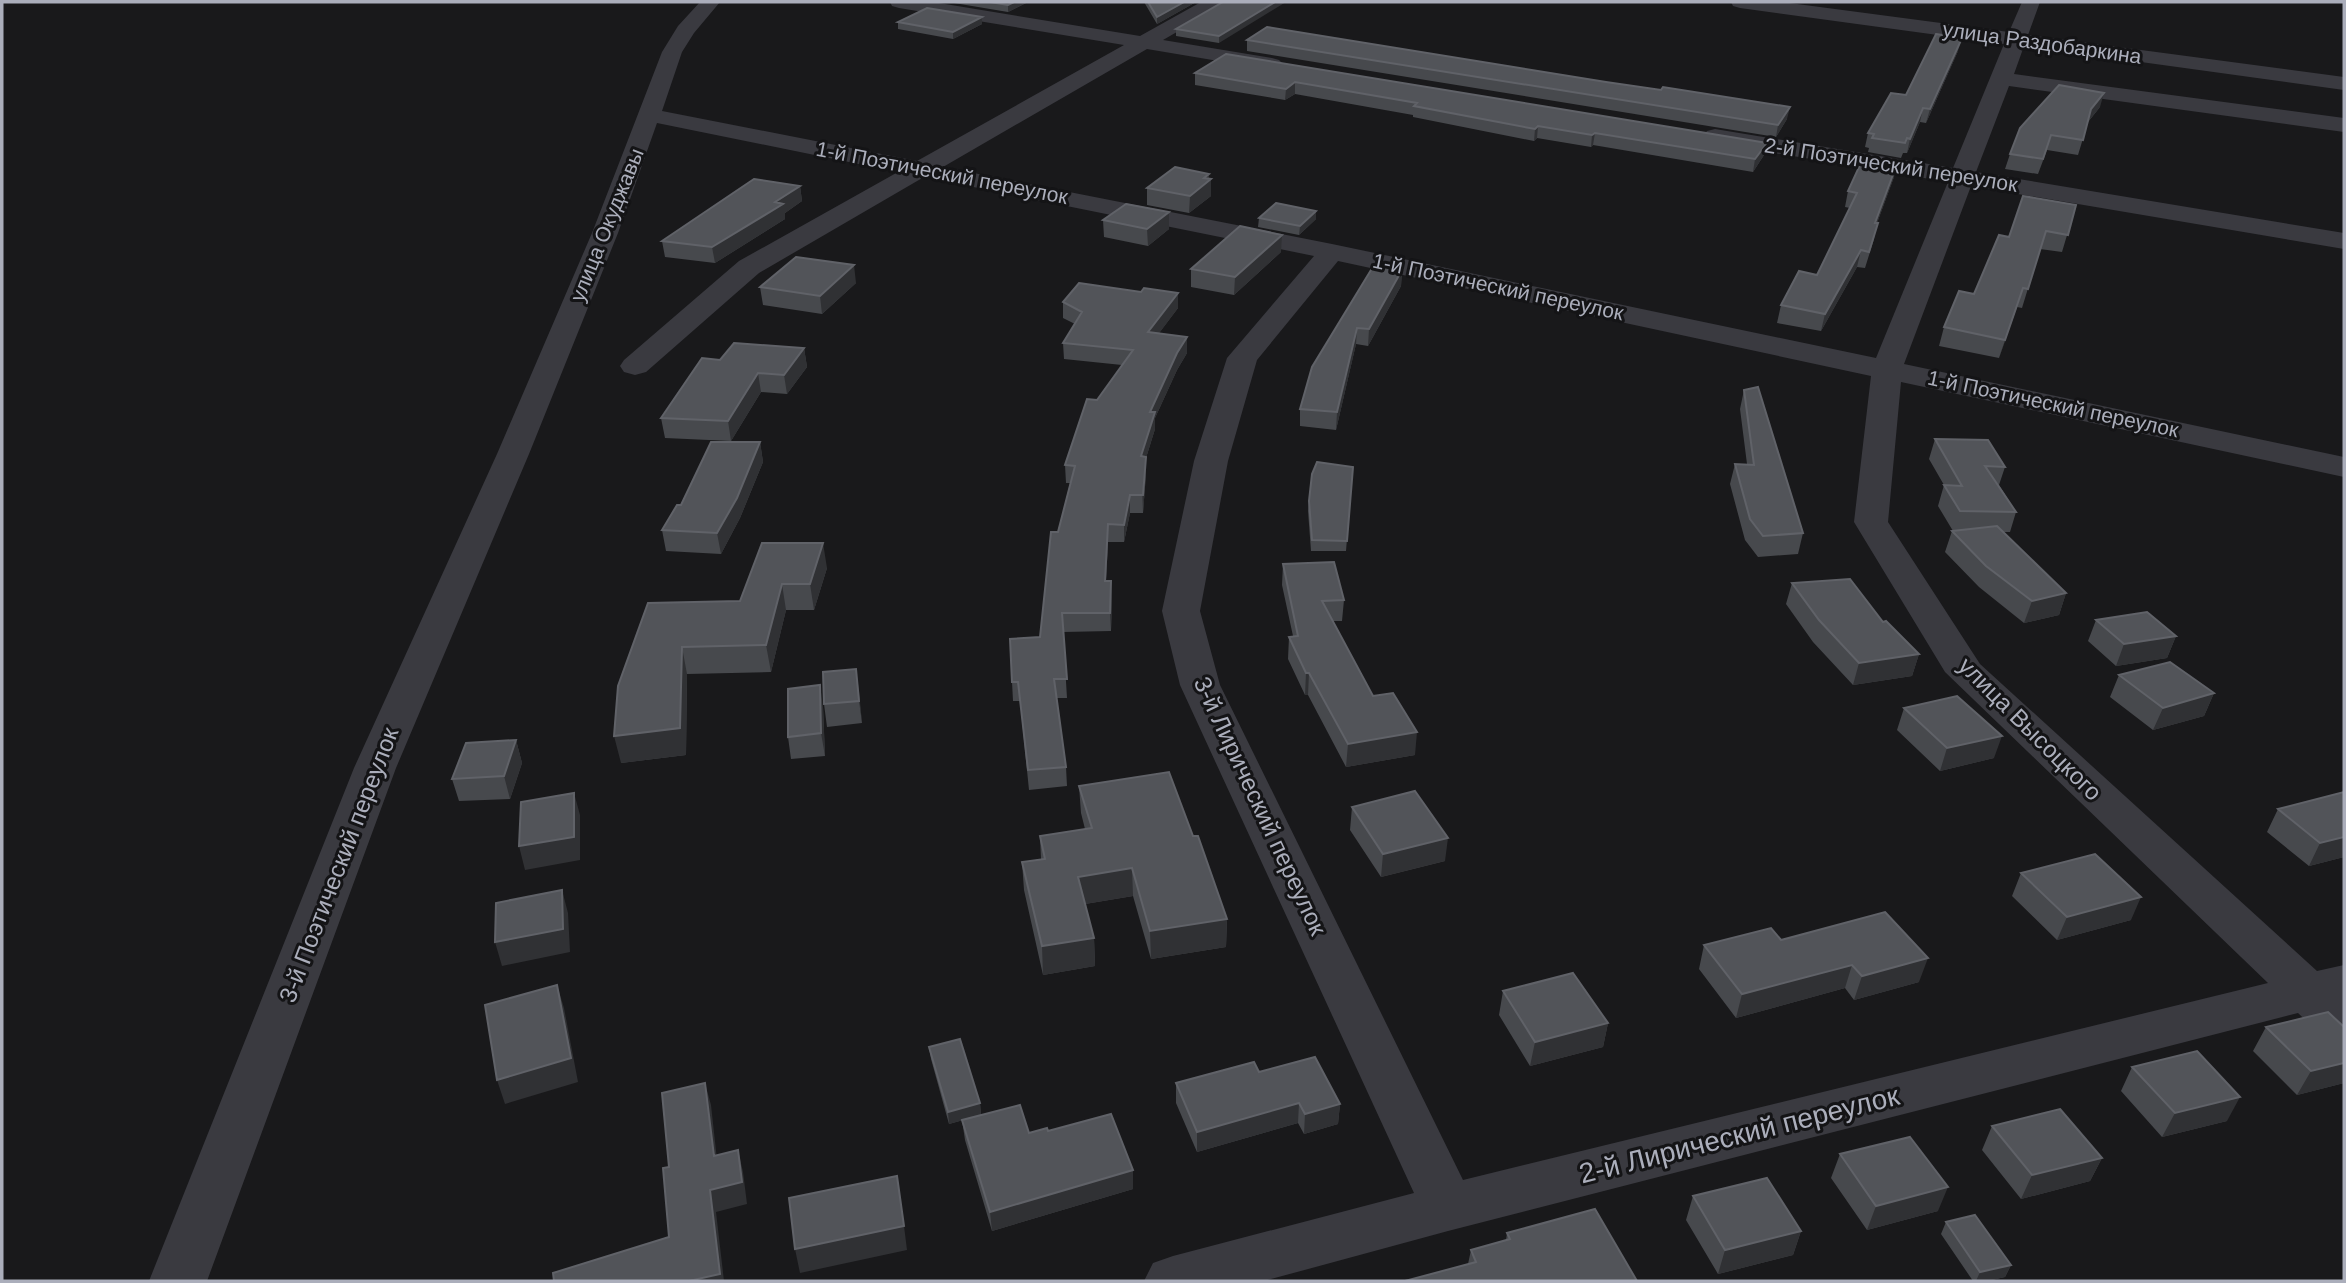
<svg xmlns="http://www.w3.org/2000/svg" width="2346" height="1283" viewBox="0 0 2346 1283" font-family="Arial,sans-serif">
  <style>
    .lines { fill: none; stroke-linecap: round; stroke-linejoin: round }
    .minor { fill: #3a3a40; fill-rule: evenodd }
    .wall { fill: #47494d }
    .shaded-wall { fill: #303134 }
    .building { fill: #525459; stroke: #606268; stroke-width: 2 }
    .labels { text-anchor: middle; stroke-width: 6; stroke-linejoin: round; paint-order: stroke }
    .far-street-label { font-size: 21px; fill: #abaebb; stroke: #141416 }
    .street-label { font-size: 24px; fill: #abaebb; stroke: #141416 }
    .near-street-label { font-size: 28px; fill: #abaebb; stroke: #141416 }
  </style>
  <rect width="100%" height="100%" fill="#19191b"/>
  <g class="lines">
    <path class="minor" d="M700,2h20l-26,31 -12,19 -20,59 255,50 207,-116 -225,-37 -7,-2 -2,-4h43l207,34 61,-34h23l-2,4 -59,34 109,18 7,2 4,4 -4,4 -7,2 -125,-21 -204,118 389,77 544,114 72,-176 -233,-39 -8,-2 -4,-5 4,-5 8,-2 238,39 51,-124 -264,-36 -7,-2 -2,-4h51l227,30 13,-30h18l-12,33 316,42v13l-320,-44 -10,28 330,44v14l-335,-46 -33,86 368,61v16l-373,-63 -67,178 440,93v20l-443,-95 -13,140 92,142 337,307 27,-6v80l-18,-5 -28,-27 -850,218 -184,50h-120l9,-18 20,-7 241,-63 -234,-508 -18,-74 32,-150 33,-103 87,-102 -390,-79 -165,96 -113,99 -11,3 -11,-3 -4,-6 4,-6 115,-99 159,-89 -241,-49 -39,110 -89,221 -133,314 -189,513h-58l205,-513 143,-314 95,-221 70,-181 16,-26zM1338,261l533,115 -17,146 91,150 323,311 -805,197 -243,-495 -20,-74 28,-150 29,-101z"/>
  </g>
  <path class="wall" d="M954,2h74l-20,10 -54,-9z
    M1144,2h52l-39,22z
    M1223,2l-4,41 -43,-7v-7z
    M982,17v7l-29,15 -55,-10v-7z
    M1247,40l540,79 -11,18 -529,-86z
    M1958,51l-32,72 -6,-1 -13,31h-4l-2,5 -33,-6 1,-4 -4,-1 3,-14z
    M1226,54l538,101 -11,17 -160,-27 -2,2 -54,-9 -3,3 -121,-24v-2l-118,-21 -10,6 -90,-15v-12z
    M2100,107l-12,15 -10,33 -31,-5 -9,24 -33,-5 5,-15z
    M1894,177l-17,46 -3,16 -9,29 -8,-1 -36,64 -44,-8 4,-18 36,-30 33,-67 -5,-1 3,-16z
    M1209,179h2v17l-22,17 -42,-8v-17z
    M800,186l2,15 -17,12v6l-70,44 -50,-6 -3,-16z
    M2076,205l-14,47 -22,-3 -18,59 -5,-1 -18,51 -60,-12 5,-19 30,-33 35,-57z
    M1316,211v8l-17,16 -41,-8 1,-9z
    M1169,212v17l-21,17 -44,-9 -1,-17z
    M1281,252l-47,43 -43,-8v-18z
    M1402,270l-1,16 -33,60 -12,-2 -20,86 -36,-4v-17l12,-42z
    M856,283l-34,31 -59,-9 -3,-18z
    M1141,292l37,1v15l-19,25 28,20 -10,17 -22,48v11l-9,29v16l-3,39h-13l-6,29h-16l-2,39 6,18 -1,32 -48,1 4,66h-11l10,69 1,19 -38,4 -9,-89h-7l-1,-19 28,-45 18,-105 12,-49h-4l-1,-18 57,-100 -58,-6 -1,-16 12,-19 -12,-6v-16z
    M804,348l3,19 -20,27 -26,-2 -30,49 -66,-3 -4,-20 59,-58z
    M1744,390l59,143 -5,21 -40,3 -13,-17 -15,-56 5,-20h12l-7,-55z
    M1935,439l70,28 -6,18 17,27 -6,20h-7l63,61 -7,22 -35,8 -45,-36 -34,-35 7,-21h1l-15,-25 6,-21 -15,-26z
    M760,442l3,20 -23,56 -19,36 -55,-3 -4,-21 19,-25z
    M1353,467l-7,84h-35l-3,-40 1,-10z
    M762,543l65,25 -13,42h-28l-15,62 -84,2 -1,81 -65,8 27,-160 92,-2z
    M1283,564l61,36 -2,21h-9l40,75 42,59 -69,12 -38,-72h-3l-17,-36 1,-22 4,-1 -11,-51z
    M1792,583l91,39 36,32 -7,22 -59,9 -40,-43 -27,-38z
    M2096,620l80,16 -9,22 -51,8 -28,-25z
    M856,669l6,54 -35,4 -3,-23z
    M2119,675l95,18 -10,23 -51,14 -43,-33z
    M823,707l2,49 -34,3 -3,-22z
    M1904,708l90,50 -54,13 -43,-41z
    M516,740l6,23 -12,36 -51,2 -7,-22z
    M1079,786l114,50 34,83 -1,28 -75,12 -18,-63 -48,8 9,34 1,28 -52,9 -19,-85 -2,-28 19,-3 -1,-23 45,-7 -4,-16z
    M2344,792v65l-35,9 -42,-34 11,-23z
    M1352,807l93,54 -64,16 -31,-47z
    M2021,873l110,47 -74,20 -45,-44z
    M1781,940l138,42 -65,18 -9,-12 -109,30 -37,-49 5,-24z
    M1503,991l105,32 -5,24 -73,19 -31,-51z
    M2266,1027h78v56l-47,12 -44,-44z
    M929,1047l51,56 1,12 -32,9 -18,-65z
    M2132,1067l95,54 -65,16 -41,-46z
    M1259,1072l81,32 -2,20 -34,10 -6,-11 -101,29 -21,-49v-20z
    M962,1120l67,13 19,-2 85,58 -141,42 -27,-91z
    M1992,1126l110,32 -12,23 -69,18 -39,-49z
    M1840,1154l98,57 -71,19 -36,-52z
    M1693,1196l108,35 -8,24 -75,19 -32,-54z
    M1946,1222l65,43 -6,12 -18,4h-14l-32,-47z
    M1507,1233l130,48 -169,-17 3,-14 35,-10z"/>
  <path class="shaded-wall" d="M1014,2h14l-20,10v-7z
    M1184,2h12l-39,22v-7z
    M1275,2h11l-67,41v-7z
    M982,17v7l-29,15v-7z
    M1962,38l-4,13 -32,72 4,-14z
    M1295,82v12l-10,6 1,-11z
    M2104,93l-4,14 -13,16 4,-14z
    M1790,107l-3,12 -11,18 2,-12z
    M1923,108l-3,14 -13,31 3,-14z
    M1538,126l-1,12 -3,3 1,-12z
    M1595,133l-2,12 -2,2 1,-12z
    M1767,143l-3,12 -11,17 2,-13z
    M1898,161l-4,16 -23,62 4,-16z
    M1209,174v7l2,-2v17l-22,17 1,-17 14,-18z
    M800,186l2,15 -17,12v6l-70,44 -3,-16z
    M1316,211v8l-17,16 1,-9z
    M1169,212v17l-21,17 -1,-17z
    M1282,235l-1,17 -47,43 1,-18z
    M1861,250l-4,17 -36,64 4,-17z
    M854,265l2,18 -34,31 -2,-18z
    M1402,270l-1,16 -33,60 1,-17z
    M2023,288l-6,19 -18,51 6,-18z
    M1178,293v15l-30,40v-16z
    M1357,328l-1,16 -20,86 1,-18z
    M1187,337v16l-10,17 -22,48v11l-9,29v16l-3,39 -2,-57 9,-44 27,-59z
    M804,348l3,19 -20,27 -3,-19z
    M758,373l3,19 -30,49 -3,-20z
    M760,442l3,20 -23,56 -19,36 -4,-21z
    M1130,495v18l-6,29v-17z
    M1108,524v18l-3,57v-18z
    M823,543l4,25 -13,42 -4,-26z
    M1111,581l1,18 -1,32 -1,-18z
    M782,584l4,26 -15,62 -5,-27z
    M2066,593l-7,22 -35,8 8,-22z
    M2176,636l-9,22 -51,8 8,-22z
    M682,647l5,27 -1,81 -65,8 -7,-27z
    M1919,654l-7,22 -59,9 6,-22z
    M856,669l3,22 3,32 -3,-22z
    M1306,673h3l-1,22h-3z
    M820,685l3,22 2,49 -4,-23z
    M2214,693l-10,23 -51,14 10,-22z
    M1417,732l-2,23 -69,12 2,-23z
    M2002,736l-8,22 -54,13 7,-23z
    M516,740l6,23 -12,36 -6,-23z
    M574,793l6,22v45l-55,10 -6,-24z
    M2344,837v20l-35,9 11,-23z
    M1448,838l-3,23 -64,16 2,-23z
    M1132,868l1,28 -54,9 -1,-28z
    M562,890l6,23 2,39 -68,14 -7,-24z
    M2141,897l-10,23 -74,20 10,-23z
    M1227,919l-1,28 -75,12 -1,-28z
    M1094,938l1,28 -52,9 -1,-29z
    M1928,958l-9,24 -65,18 8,-24z
    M1852,965l-7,23 -109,30 6,-24z
    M557,985l7,23 14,74 -73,22 -8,-24z
    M1608,1023l-5,24 -73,19 5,-24z
    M2344,1063v20l-47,12 14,-24z
    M705,1083l6,22 8,73 -5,-22z
    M2240,1097l-13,24 -65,16 13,-24z
    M980,1103l1,12 -32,9 -1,-12z
    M1299,1103l-1,20 -101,29v-20z
    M1340,1104l-2,20 -34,10 1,-20z
    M738,1150l5,22 4,32 -31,8 8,69h-35l21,-91z
    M2102,1158l-12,23 -69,18 11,-24z
    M1133,1170v19l-141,42 -2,-19z
    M1948,1187l-10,24 -71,19 9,-24z
    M904,1226l3,24 -107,23 -5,-24z
    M1801,1231l-8,24 -75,19 7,-24z
    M2011,1265l-6,12 -18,4h-11l4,-9z"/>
  <path class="building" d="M990,2h24l-6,3z
    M1148,2h36l-27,15z
    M1223,2h52l-56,34 -43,-7z
    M927,8l55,9 -29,15 -55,-10z
    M1267,27l339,55 55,8 2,-3 127,20 -12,18 -531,-85z
    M1936,34l26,4 -32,71 -7,-1 -13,31 -3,-1 -2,5 -33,-5 2,-4 -6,-1 23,-40 15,2z
    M1226,54l541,89 -12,16 -160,-26 -3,2 -54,-9 -3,3 -121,-23 3,-3 -122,-21 -9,7 -91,-16z
    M2059,85l45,8 -13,16 -8,31 -32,-5 -8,24 -33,-5 10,-26z
    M1864,156l34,5 -23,62h3l-9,29 -8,-2 -36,64 -44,-9 18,-34 18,4 40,-82 -9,-2z
    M1175,167l34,7 -5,4 7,1 -21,17 -43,-8z
    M754,179l46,7 -25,16 8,2 -71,43 -50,-6z
    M2023,196l53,9 -8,30 -22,-4 -18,58 -5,-1 -18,52 -61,-13 15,-36 15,3 25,-59 10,2z
    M1276,203l40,8 -16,15 -41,-8z
    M1126,204l43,8 -22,17 -44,-9z
    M1240,226l42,9 -47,42 -44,-8z
    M796,257l58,8 -34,31 -60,-9z
    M1374,265l28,5 -33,59 -12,-1 -20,84 -37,-3 12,-42z
    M1079,283l62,9 3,-4 34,5 -30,39 39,5 -10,16 -27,59h5l-14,44 5,1 -3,38h-13l-6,30 -16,-1 -3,57h6l-1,32h-48l5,66h-13l12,88 -38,3 -10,-88h-6l-2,-43 30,-2 11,-105h7l17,-66 -10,-1 22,-66 10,1 36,-50 -70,-7 19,-31 -19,-10z
    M734,343l70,5 -20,27 -26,-2 -30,48 -67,-3 41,-60 18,2z
    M1758,387l45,146 -40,3 -13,-17 -15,-55 19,1 -10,-75z
    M1935,439l53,1 17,27 -20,-1 31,46 -56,-1 -16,-26 18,1z
    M711,442h49l-23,56 -20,35 -55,-3 15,-25h4z
    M1317,462l36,5 -6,74 -35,-1 -3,-39 3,-27z
    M1997,526l69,67 -34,8 -46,-35 -34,-35z
    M762,543h61l-13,41h-28l-16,61 -84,2 -2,81 -66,8 4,-50 30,-83 92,-2z
    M1334,562l10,38 -22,1 51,95 20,-3 24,39 -69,12 -39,-71h-3l-17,-36 9,-1 -15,-72z
    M1850,579l33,43 3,-1 33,33 -60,9 -40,-43 -27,-37z
    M2147,612l29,24 -52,8 -28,-24z
    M2170,662l44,31 -51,15 -44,-33z
    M856,669l3,32 -35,3 -1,-32z
    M820,685l1,48 -33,4v-48z
    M1957,696l45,40 -55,12 -43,-40z
    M516,740l-12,36 -52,3 14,-36z
    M1169,772l24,64h5l29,83 -77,12 -18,-63 -54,9 16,61 -52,8 -20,-84 23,-3 -5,-23 52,-8 -13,-42z
    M1415,791l33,47 -65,16 -31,-47z
    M2344,792v45l-24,6 -42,-34z
    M574,793v44l-55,9 2,-44z
    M2095,854l46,43 -74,20 -46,-44z
    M562,890l1,39 -68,13 1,-39z
    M1885,912l43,46 -66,18 -10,-11 -110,29 -38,-49 67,-17 10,12z
    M1573,973l35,50 -73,19 -32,-51z
    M557,985l14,73 -74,22 -12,-75z
    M2328,1012l16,15v36l-33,8 -45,-44z
    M960,1039l20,64 -32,9 -19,-65z
    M2197,1051l43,46 -65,16 -43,-46z
    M1315,1057l25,47 -35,10 -6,-11 -102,29 -21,-49 78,-21 5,10z
    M705,1083l9,73 24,-6 4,32 -32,8 10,84 -31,7h-135l-1,-8 116,-36 -6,-69 6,-1 -7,-74z
    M1020,1105l9,28 18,-5 1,3 63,-17 22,56 -143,42 -28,-92z
    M2060,1109l42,49 -70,17 -40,-49z
    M1910,1137l38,50 -72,19 -36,-52z
    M897,1176l7,50 -109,23 -6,-51z
    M1767,1178l34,53 -76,19 -32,-54z
    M1595,1209l42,72h-232l71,-19 -5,-12 39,-11 -3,-6z
    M1975,1215l36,50 -31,7 -34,-50z"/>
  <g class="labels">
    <g class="far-street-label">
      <text transform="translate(2042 43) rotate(8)" y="7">улица Раздобаркина</text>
      <text transform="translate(1891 165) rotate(9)" y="7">2-й Поэтический переулок</text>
      <text transform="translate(942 173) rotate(11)" y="7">1-й Поэтический переулок</text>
      <text transform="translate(607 225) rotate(-68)" y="7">улица Окуджавы</text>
      <text transform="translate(1498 287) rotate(12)" y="7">1-й Поэтический переулок</text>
      <text transform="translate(2053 404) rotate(12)" y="7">1-й Поэтический переулок</text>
    </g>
    <g class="street-label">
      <text transform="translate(2030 729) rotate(45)" y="8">улица Высоцкого</text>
      <text transform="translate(1260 806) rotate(65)" y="8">3-й Лирический переулок</text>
      <text transform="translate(339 865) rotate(-69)" y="8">3-й Поэтический переулок</text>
    </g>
    <g class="near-street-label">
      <text transform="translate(1739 1134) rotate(-14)" y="10">2-й Лирический переулок</text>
    </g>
  </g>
  <rect width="2346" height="1283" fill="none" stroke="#abaebb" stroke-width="7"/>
</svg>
